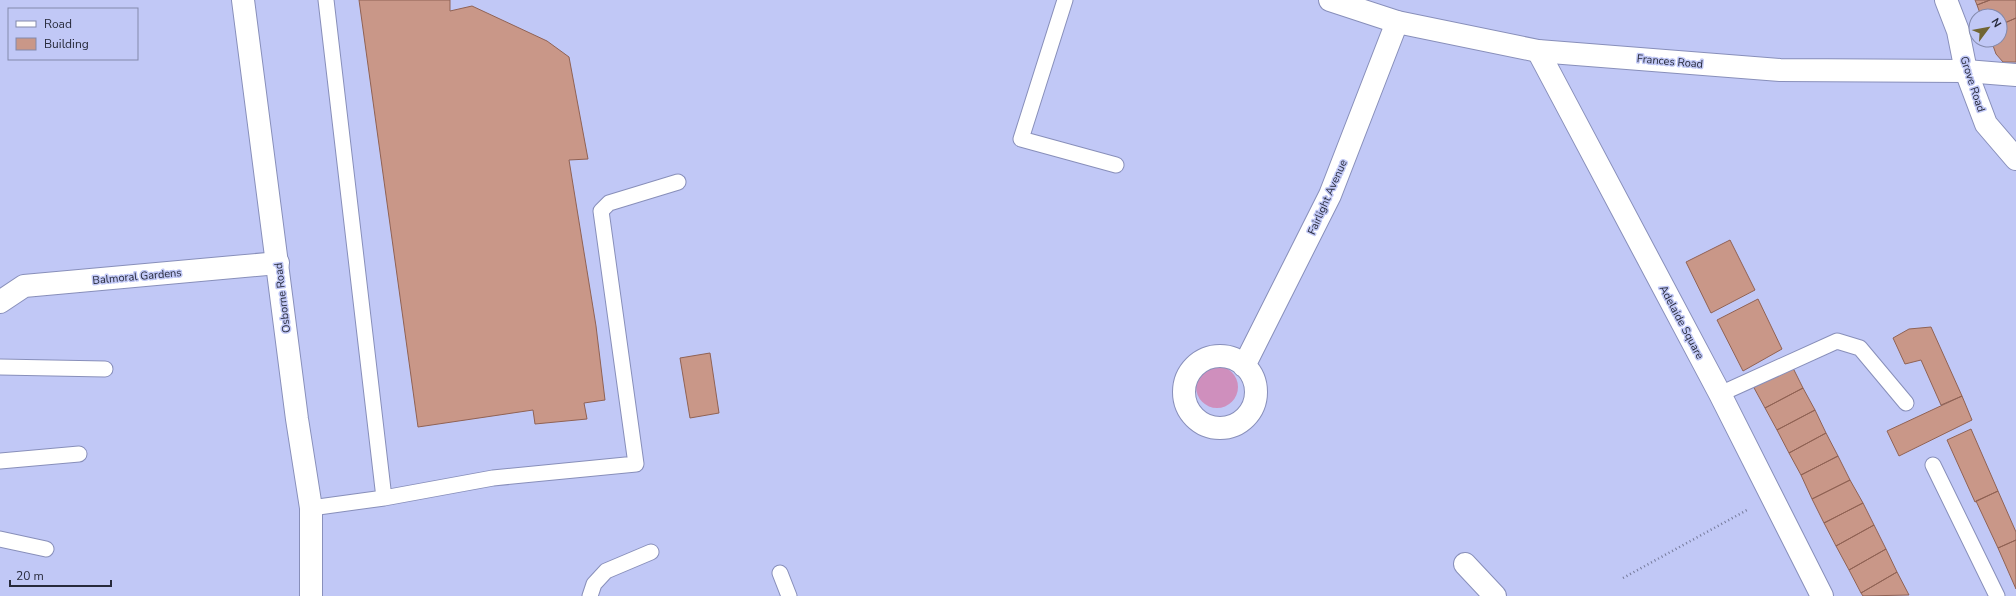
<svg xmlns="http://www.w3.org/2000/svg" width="2016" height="596" viewBox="0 0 2016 596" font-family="'Nunito Sans',sans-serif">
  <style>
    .green { fill: #cf8fbd }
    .building { fill: #c99788; stroke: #906254 }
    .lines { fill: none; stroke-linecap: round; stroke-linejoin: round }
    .service-casing { stroke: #888fba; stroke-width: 17 }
    .minor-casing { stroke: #888fba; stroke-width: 24 }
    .secondary-casing { stroke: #888fba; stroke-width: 24 }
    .primary-casing { stroke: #888fba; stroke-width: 24 }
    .path { stroke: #757a9a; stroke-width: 2.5; stroke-dasharray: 1 3; stroke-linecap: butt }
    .service { stroke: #fff; stroke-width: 15 }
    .minor { stroke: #fff; stroke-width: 22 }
    .secondary { stroke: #fff; stroke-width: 22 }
    .primary { stroke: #fff; stroke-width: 22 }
    .labels { text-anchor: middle; stroke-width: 3; stroke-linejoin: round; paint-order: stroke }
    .street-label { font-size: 11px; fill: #272a3b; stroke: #c1c8f6 }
  </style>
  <rect width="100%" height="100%" fill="#c1c8f6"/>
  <path class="green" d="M1196 387a21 21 0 1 1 42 0a21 21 0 1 1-42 0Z"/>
  <path class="building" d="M359,0h91v11l22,-5 75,35 22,16 19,102 -19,1 27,166 9,74 -21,3 3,16 -52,5 -2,-14 -115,17z
    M1975,0h15l-13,5z
    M1990,0h26v18l-16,7v-9h-19l-4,-11z
    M2016,18v44h-13l-7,-8 -5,-14h9v-15z
    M1730,240l25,50 -44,23 -25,-51z
    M1758,299l24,50 -39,22 -26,-51z
    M1931,327l31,69 -21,9 -20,-45 -16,4 -12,-26 16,-9z
    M710,353l9,60 -29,5 -10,-60z
    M1793,368l10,20 -38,20 -12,-22z
    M1803,388l12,22 -38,20 -12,-22z
    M1962,396l10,24 -73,36 -12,-25z
    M1815,410l11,23 -37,20 -12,-23z
    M1971,429l27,62 -23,11 -28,-62z
    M1826,433l12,23 -37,19 -12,-22z
    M1838,456l12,24 -38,19 -11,-24z
    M1850,480l13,23 -39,20 -12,-24z
    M1998,491l18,41v8l-18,8 -22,-47z
    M1863,503l11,22 -38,21 -12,-23z
    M1874,525l12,24 -37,21 -13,-24z
    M2016,540v49l-18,-41z
    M1886,549l11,23 -36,21 -12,-23z
    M1897,572l12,23 -46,1 -2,-3z"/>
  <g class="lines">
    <defs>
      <path id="service" d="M1065,0l-44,139 95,26
        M0,367l105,2
        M1720,394l117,-53 23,7 46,55
        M0,461l79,-7
        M1933,465l64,131
        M384,498l109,-20 143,-14 -35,-253 8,-8 69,-21
        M311,508l73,-10 -58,-498
        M0,539l46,10
        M780,573l9,23
        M590,596l4,-12 12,-13 45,-19"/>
      <path id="minor" d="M1946,0l12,31 8,40 20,53 30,35
        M1538,51l182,343 102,202
        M0,302l24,-16 254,-23
        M1184 392a36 36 0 1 1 72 0a36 36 0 1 1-72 0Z
        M1244,366l86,-171 67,-173
        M1465,564l30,32"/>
      <path id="secondary" d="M1330,0l67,22 141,29 242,19 186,1 50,4"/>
      <path id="primary" d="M243,0l54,419 14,89v88"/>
    </defs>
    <use href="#service" class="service-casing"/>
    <use href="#minor" class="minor-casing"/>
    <use href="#secondary" class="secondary-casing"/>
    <use href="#primary" class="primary-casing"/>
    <path class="path" d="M1623,578l124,-68"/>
    <use href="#service" class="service"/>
    <use href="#minor" class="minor"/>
    <use href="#secondary" class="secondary"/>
    <use href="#primary" class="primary"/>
  </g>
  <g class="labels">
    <g class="street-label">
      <text transform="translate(1670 61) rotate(5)" y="4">Frances Road</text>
      <text transform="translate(1973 84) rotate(72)" y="4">Grove Road</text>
      <text transform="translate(1327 197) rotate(-66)" y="4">Fairlight Avenue</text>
      <text transform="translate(137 276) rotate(-5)" y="4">Balmoral Gardens</text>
      <text transform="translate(282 298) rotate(-97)" y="4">Osborne Road</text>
      <text transform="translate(1682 322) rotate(62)" y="4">Adelaide Square</text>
    </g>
  </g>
  <rect x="8" y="8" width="130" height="52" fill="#c1c8f6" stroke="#8389ab"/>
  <rect x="16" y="21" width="20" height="6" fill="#ffffff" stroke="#8389ab"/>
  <text x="44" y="28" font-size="12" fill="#272a3b">Road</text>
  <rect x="16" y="38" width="20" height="12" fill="#c99788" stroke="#8389ab"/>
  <text x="44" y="48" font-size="12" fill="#272a3b">Building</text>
  <g transform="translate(1988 28) rotate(58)"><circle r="19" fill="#c1c8f6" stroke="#8389ab"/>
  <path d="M0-3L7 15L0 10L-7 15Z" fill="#716532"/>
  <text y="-6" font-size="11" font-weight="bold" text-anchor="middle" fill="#272a3b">N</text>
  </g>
  <path d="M10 580v6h101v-6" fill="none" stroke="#272a3b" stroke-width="2"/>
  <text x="16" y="580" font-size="12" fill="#272a3b" stroke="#c1c8f6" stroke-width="3" paint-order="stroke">20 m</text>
</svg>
